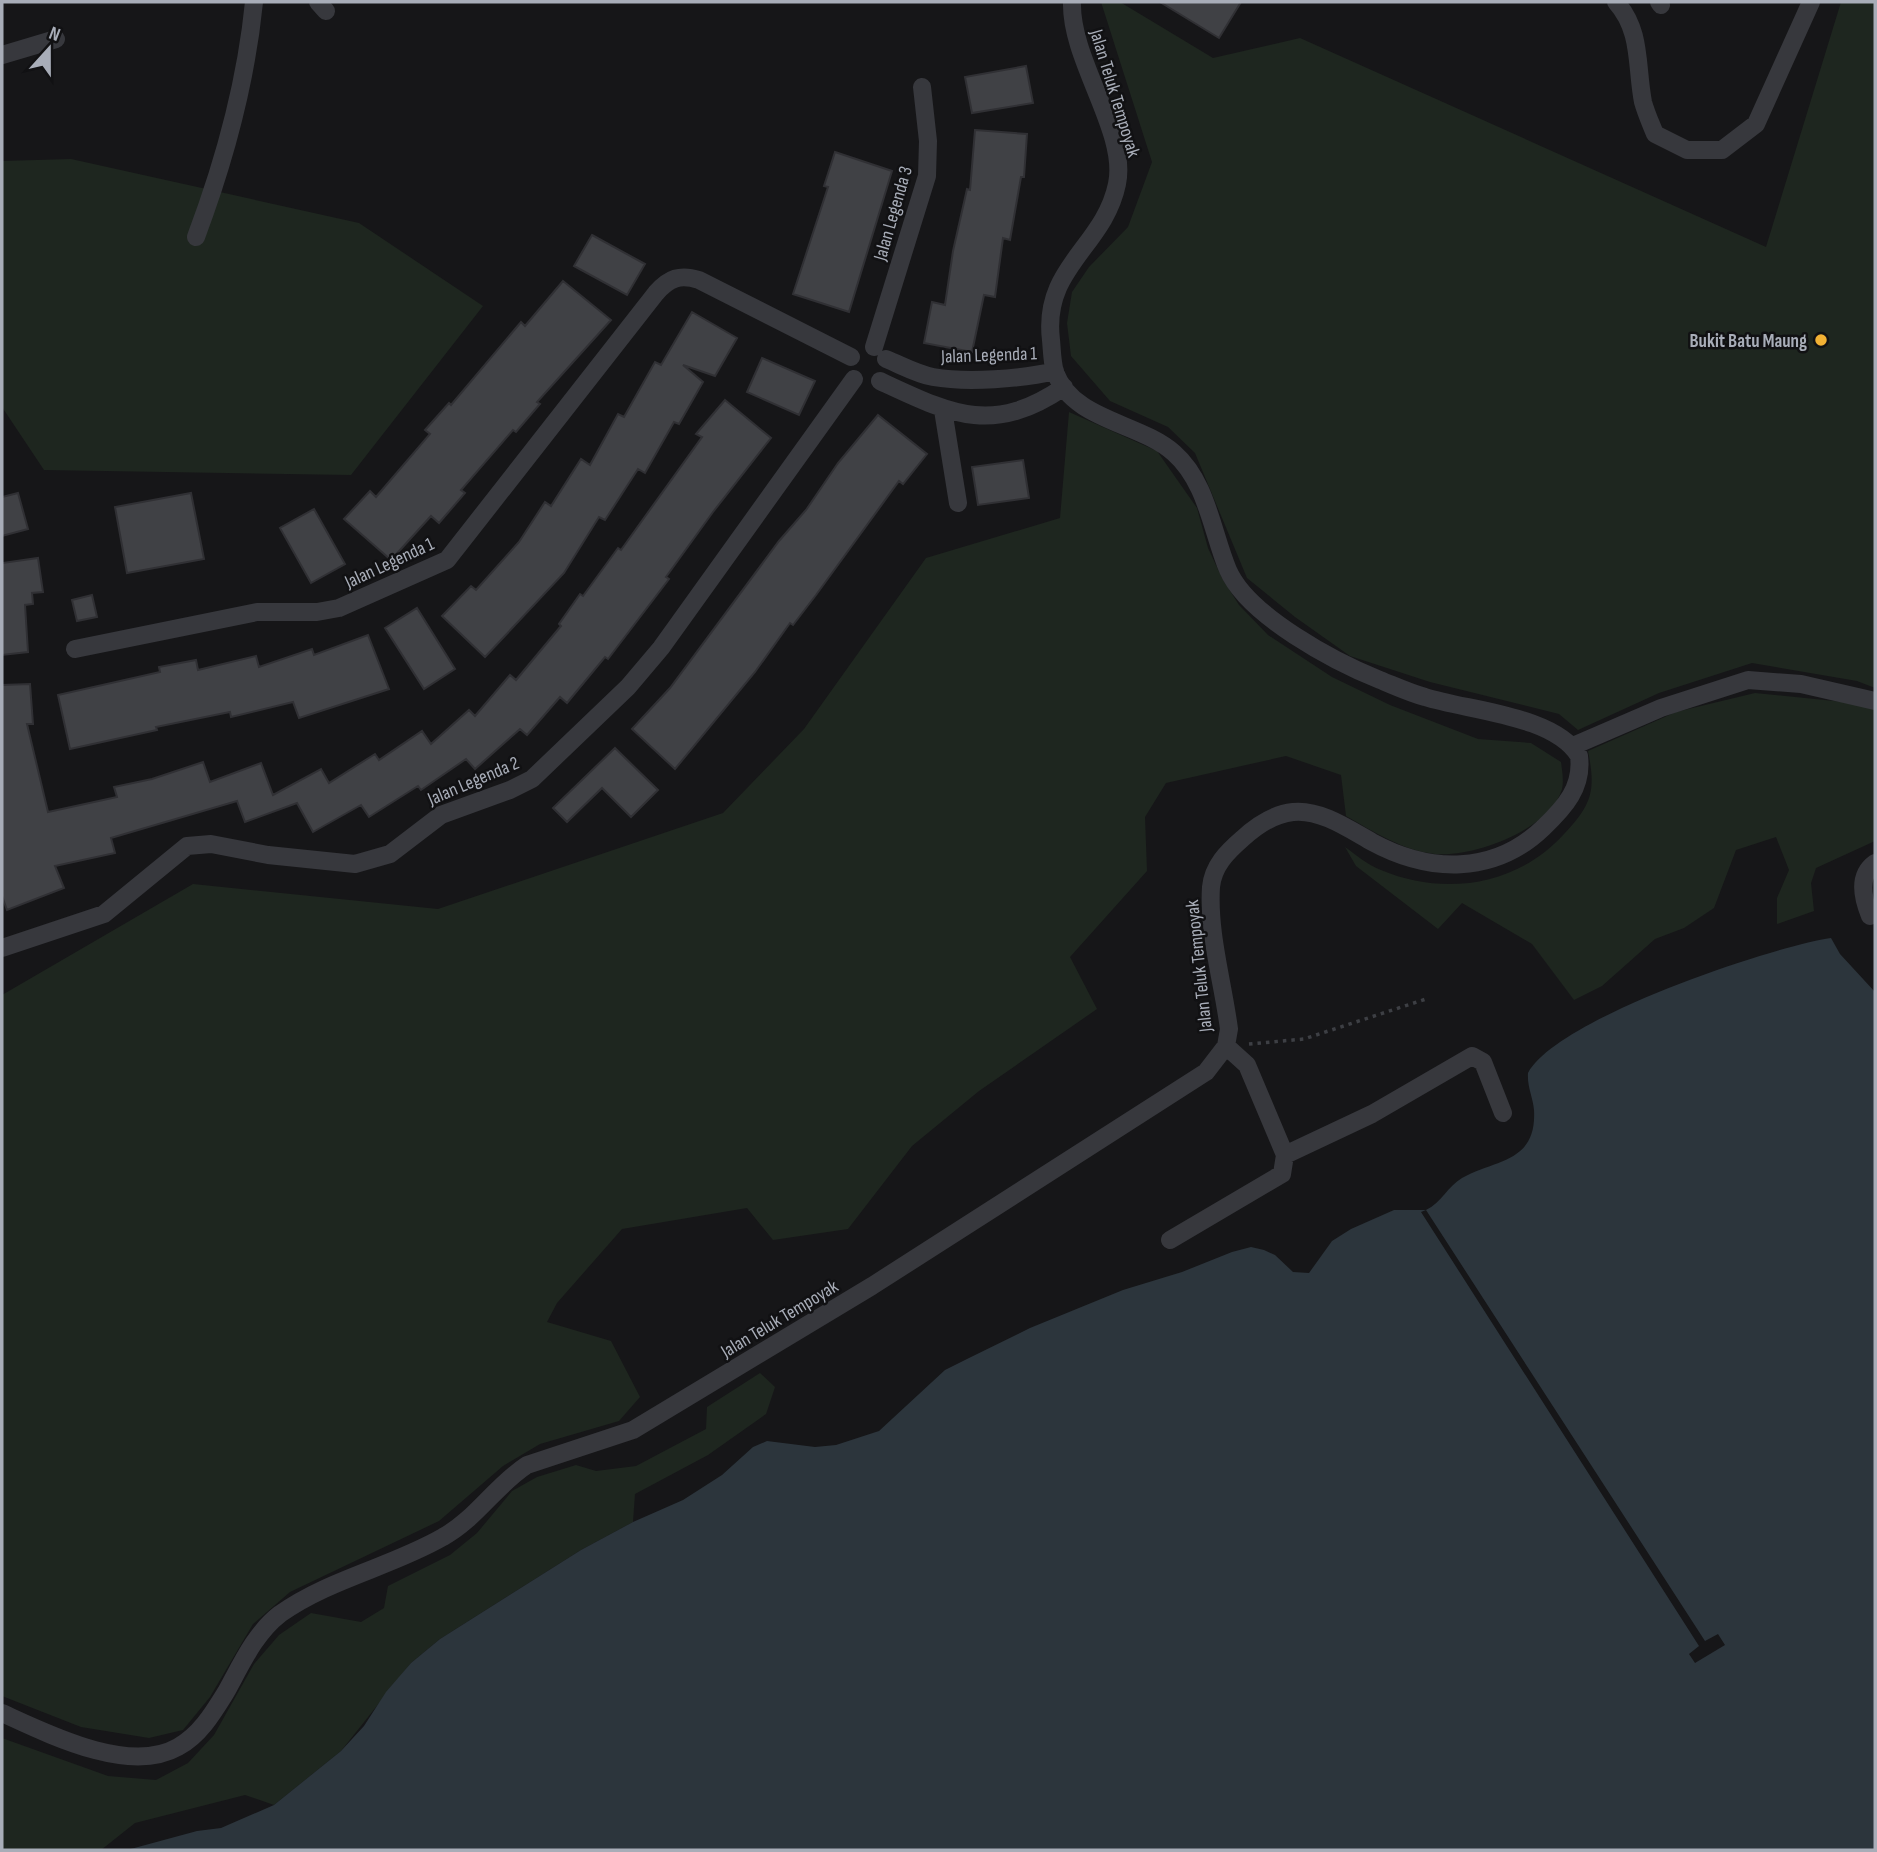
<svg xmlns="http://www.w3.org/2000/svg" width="1877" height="1852" viewBox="0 0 1877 1852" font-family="'Sofia Sans Condensed',sans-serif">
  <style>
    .green { fill: #1e261f }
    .water { fill: #2c353c }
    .pier { fill: #161618 }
    .building { fill: #404145; stroke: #303034; stroke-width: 2 }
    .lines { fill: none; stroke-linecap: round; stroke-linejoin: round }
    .path { stroke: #3d3f44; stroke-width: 3.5; stroke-dasharray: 3.5 5; stroke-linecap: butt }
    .minor { stroke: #37383d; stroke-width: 18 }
    .poi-dot { fill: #f2b134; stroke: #111113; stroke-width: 2.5 }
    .labels { text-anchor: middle; stroke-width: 5; stroke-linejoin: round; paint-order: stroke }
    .street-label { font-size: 19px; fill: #a8adb8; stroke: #111113 }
    .poi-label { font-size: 19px; font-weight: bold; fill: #a8adb8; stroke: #111113; text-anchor: end }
  </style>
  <rect width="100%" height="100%" fill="#161618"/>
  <path class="green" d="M1101,2h19l93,56 87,-20 466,209 75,-245h34v686l-18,-7 -105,-18 -93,30 -81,37 -19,-16 -129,-32 -80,-26 -55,-39 -48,-39 -52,-125 -27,-26 -58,-26 -39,-45 -4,-33 5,-31 17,-25 39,-40 24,-65z
    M71,159l288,64 124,83 -132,169 -307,-5 -42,-63v-246z
    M1069,412l88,39 40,57 11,40 14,30 17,27 29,30 64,42 58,28 88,34 53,4 30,19c1,8 3,19 1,27 -11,40 -89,69 -127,65 -33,-4 -61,-22 -89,-38l-5,-41 -55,-19 -120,27 -21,34 2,54 -77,86 27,52 -118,82 -67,55 -64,83 -75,11 -26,-32 -125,21 -65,74 -10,19 64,19 29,56 -21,24 -79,23 -37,22 -64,55 -149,71 -37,32 -43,73 -27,33 -34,8 -68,-11 -79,-31v-701l191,-111 245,25 285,-96 81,-84 122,-171 134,-40z
    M1755,693l99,10 21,7v131l-59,27 -5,15 3,28 -37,13v-26l12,-28 -13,-33 -40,13 -22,58 -30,20 -29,11 -53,47 -28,14 -42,-56 -70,-41 -24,26 -82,-63 -11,-19c11,8 23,18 36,23 64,27 137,15 183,-36 28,-30 32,-43 24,-83l88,-39z
    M760,1373l15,14 -9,27 -58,41 -73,39 -2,28 -52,28 -141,89 -29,24 -70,88 -67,54 -29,-10 -110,28 -34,27h-99v-112l106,38 48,4 32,-17 26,-28 40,-71 25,-29 32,-22 50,9 23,-14 4,-22 62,-31 27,-22 35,-42 25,-14 39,-12 20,6 40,-5 70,-37 1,-22z"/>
  <path class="water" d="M1831,938l9,16 35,38v858h-1748l70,-19 24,-3 53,-23 67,-54 23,-25 22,-34 25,-29 29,-24 141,-89 52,-28 50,-22 39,-25 31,-28 14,-6 48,6 21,-2 43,-14 66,-61 24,-12 61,-30 93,-38 59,-18 50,-20 19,-5 13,3 11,5 18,17 16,1 23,-32 19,-12 43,-19h32c15,-7 22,-24 36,-32 34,-19 75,-15 72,-68 -1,-13 -7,-23 -6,-37 28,-54 242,-126 303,-135z"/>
  <path class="pier" d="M1426,1210l279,431 13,-7 7,11 -30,18 -6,-9 10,-8 -278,-434z"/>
  <path class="building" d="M1160,2h81l-22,36z
    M1026,66l7,37 -61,10 -7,-36z
    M975,130l52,4 -3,43h-3l-11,63 -7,-2 -8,59 -11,-2 -12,57 -48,-9 8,-41 13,3 8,-54 14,-62 3,1z
    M835,152l57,19 -43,141 -56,-18 35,-107 -4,-1z
    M592,235l53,29 -18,31 -53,-29z
    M563,281l48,39 -74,82 3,2 -24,28 -3,-2 -52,60 4,3 -26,30 -8,-7 -40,44 -47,-41 26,-28 6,6 54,-63 -5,-4 24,-27 2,2 70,-83 4,4z
    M692,312l45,26 -22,38 -32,-11 20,17 -24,42 -5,-2 -29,51 -7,-4 -33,51 -6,-3 -35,56 -79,84 -43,-41 29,-30 5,4 43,-48 26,-40 6,4 30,-47 9,6 28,-51 6,3 31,-55 6,3z
    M762,358l53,23 -16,34 -52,-23z
    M725,400l46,38 -58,74 -47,65 3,2 -61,80 -3,-2 -38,46 -7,-6 -33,38 -7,-6 -45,40 -9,-10 -45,31 -3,-4 -49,31 -8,-12 -48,27 -16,-29 -52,19 -8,-21 -126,37 4,15 -60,13 9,22 -57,22 -5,-14v-211l28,-1 3,40h-6l21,88 69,-15 -3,-10 38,-8 51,-17 7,20 51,-19 12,32 48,-26 8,14 46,-29 4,6 43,-29 9,13 38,-34 6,6 35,-41 6,5 45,-54 -2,-2 21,-30 3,2 35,-48 3,2 81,-113 -6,-3z
    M878,415l49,39 -24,30 -4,-3 -83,114 -23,30 -3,-2 -35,49 -80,97 -43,-40 38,-41 109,-147 27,-31 32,-47z
    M1023,460l6,38 -51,7 -6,-38z
    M18,493l10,36 -26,7v-39z
    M191,493l13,66 -77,14 -12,-66z
    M314,509l31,55 -34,19 -31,-55z
    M38,558l5,34 -11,1 1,11 -8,1 3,47 -26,3v-92z
    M92,595l5,22 -20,4 -5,-21z
    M417,608l38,61 -31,20 -39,-61z
    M368,635l21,54 -90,29 -6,-16 -62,15 -1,-5 -74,15 1,3 -87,19 -12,-54 102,-23 -1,-5 37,-7 2,10 58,-14 3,11 53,-18 2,6z
    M615,748l43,42 -27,27 -29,-29 -35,34 -14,-14z"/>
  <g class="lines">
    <path class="path" d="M1249,1044l55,-5 122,-40"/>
    <path class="minor" d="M318,2l8,9
      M1616,2c26,29 20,64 27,100 3,11 8,22 12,32l32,16h35l34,-26 55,-122
      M1659,2l2,3
      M2,55l54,-16
      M196,237c29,-77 50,-154 58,-235
      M874,347l53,-171 1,-35 -6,-54
      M886,359c15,6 31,15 47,18 34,6 89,2 122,-6
      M880,381c71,33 112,55 184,6
      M943,410l15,93
      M75,649l182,-37h60l22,-4 108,-48 209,-267c13,-15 24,-19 43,-13l152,77
      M1573,746l88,-38 87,-28 53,4 74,17
      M1870,916c-7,-17 -13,-40 5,-53
      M2,948l102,-34 83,-68 24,-2 57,11 87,9 35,-10 51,-39 69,-25 22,-11 96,-92 33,-39 193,-269
      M1285,1155l87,-41 100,-58 11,6 20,51
      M1170,1240l112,-66 3,-19 -38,-90 -21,-19
      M2,1713c46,21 127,62 176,34 22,-12 35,-34 48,-55 15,-27 29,-59 54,-78 49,-35 111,-47 163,-77 33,-18 53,-52 84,-72l106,-35 239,-144 334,-214 20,-26 3,-17c-6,-46 -21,-96 -18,-142 2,-21 16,-35 31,-48 13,-12 32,-25 51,-27 27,-3 56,17 79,30 57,31 122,33 171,-14 22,-21 40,-41 36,-72 -25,-41 -110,-45 -154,-59 -15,-4 -30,-11 -45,-17 -45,-18 -132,-64 -152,-110 -16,-38 -21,-88 -54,-117 -35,-31 -101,-32 -119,-81 -3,-10 -3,-22 -4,-32 -9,-73 53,-93 66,-156 11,-52 -47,-124 -45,-182"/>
  </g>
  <circle class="poi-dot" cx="1821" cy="340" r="7"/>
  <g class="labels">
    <g class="street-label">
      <text transform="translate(1116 93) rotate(73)" y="7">Jalan Teluk Tempoyak</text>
      <text transform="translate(892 213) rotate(-74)" y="7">Jalan Legenda 3</text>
      <text transform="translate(989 354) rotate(-2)" y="7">Jalan Legenda 1</text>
      <text transform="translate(389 562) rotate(-25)" y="7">Jalan Legenda 1</text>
      <text transform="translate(473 780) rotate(-23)" y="7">Jalan Legenda 2</text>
      <text transform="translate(1198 966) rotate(-96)" y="7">Jalan Teluk Tempoyak</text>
      <text transform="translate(779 1318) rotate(-31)" y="7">Jalan Teluk Tempoyak</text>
    </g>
    <g class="poi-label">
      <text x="1807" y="347">Bukit Batu Maung</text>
    </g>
  </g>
  <rect width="1877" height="1852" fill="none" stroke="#a8adb8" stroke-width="7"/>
  <g transform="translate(49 49) rotate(21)" stroke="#111113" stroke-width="5" paint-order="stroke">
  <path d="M0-5L12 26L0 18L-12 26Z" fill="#a8adb8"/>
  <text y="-10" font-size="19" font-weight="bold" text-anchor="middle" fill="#a8adb8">N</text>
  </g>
</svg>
